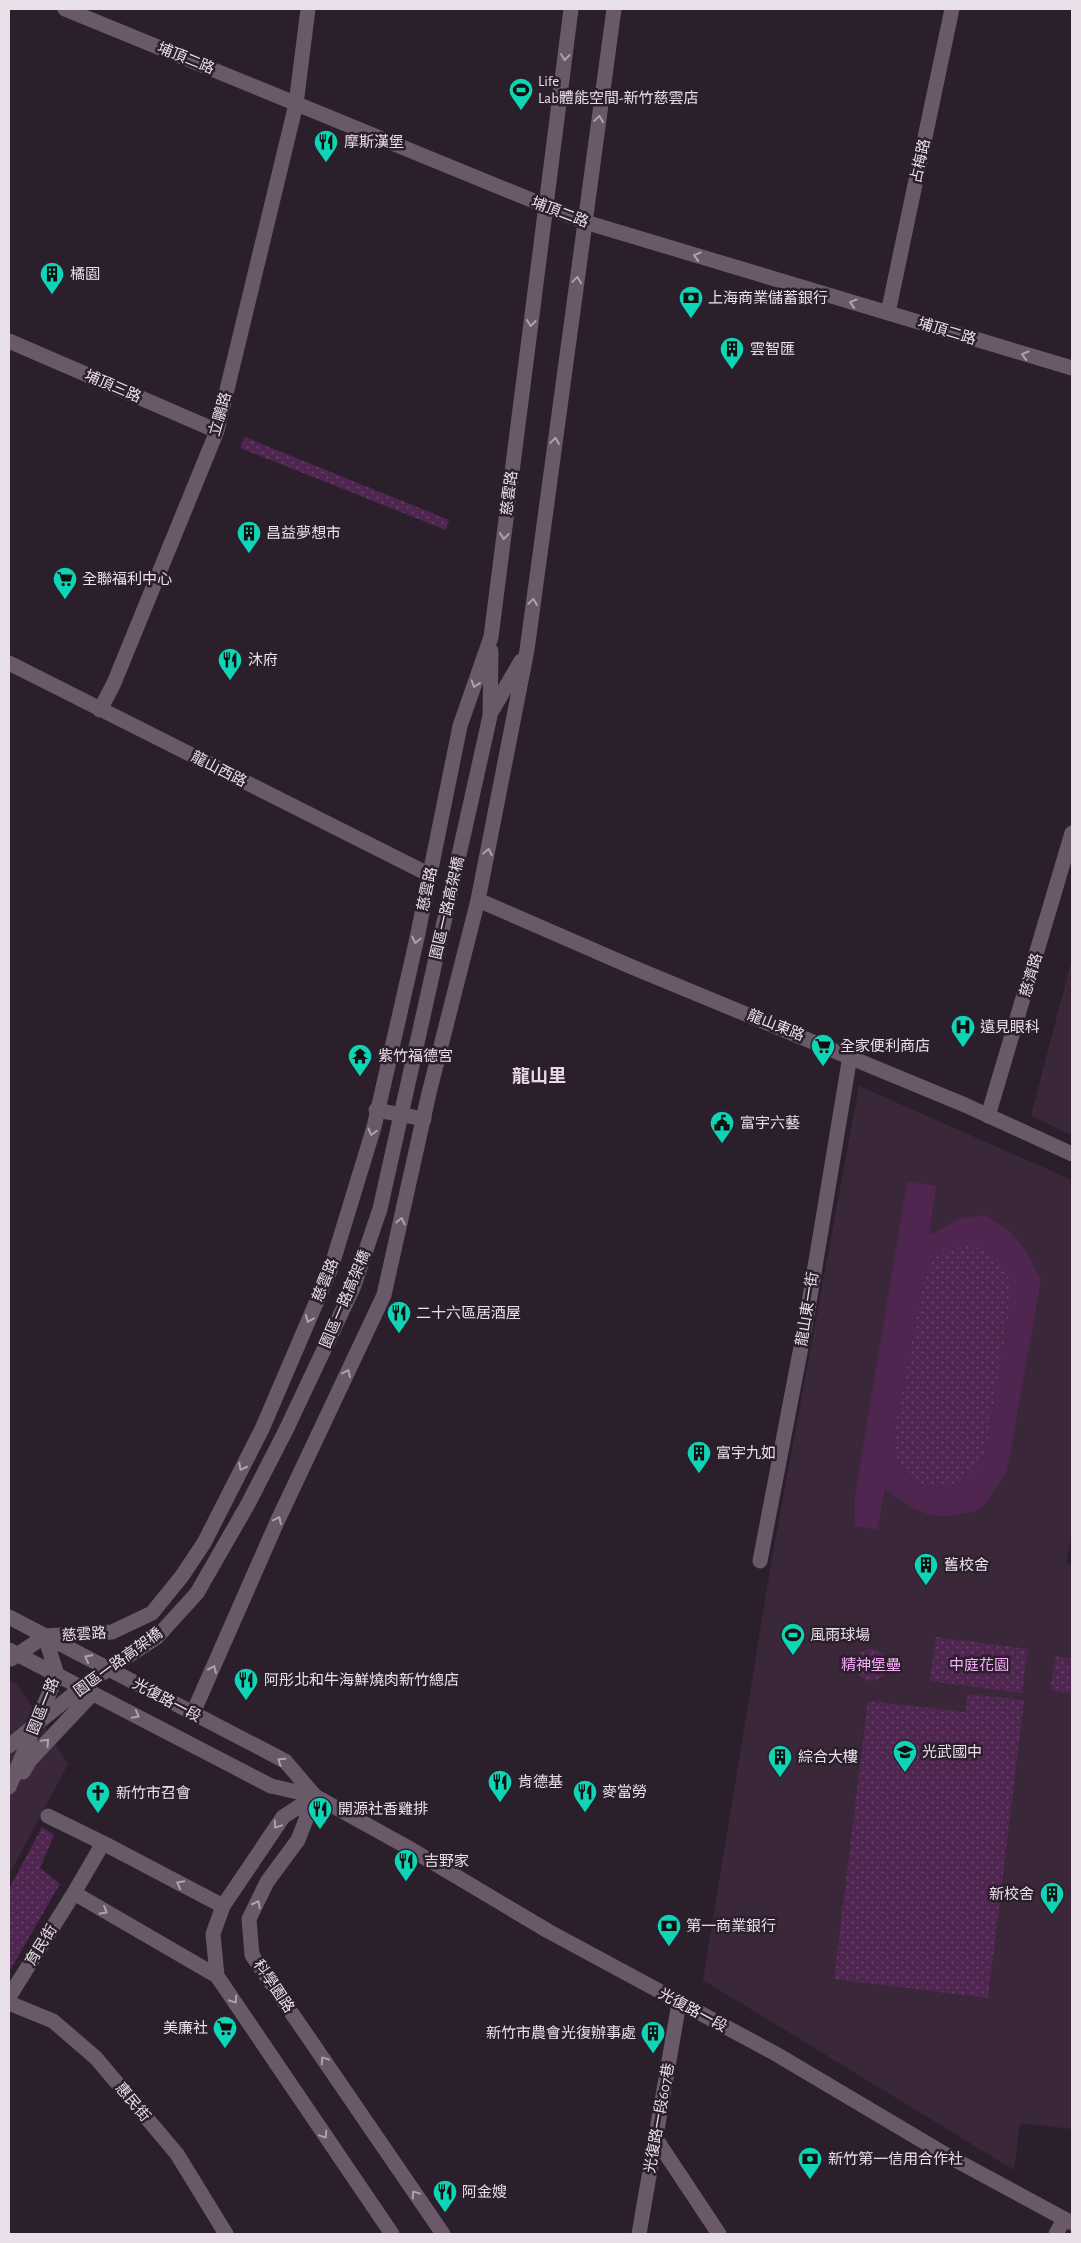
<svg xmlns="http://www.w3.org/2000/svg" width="1081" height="2243" viewBox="0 0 1081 2243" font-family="'Alegreya Sans','Noto Sans TC',sans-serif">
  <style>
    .built { fill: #3a283a }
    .green { fill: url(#green-dots) }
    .pitch { fill: #4f2650; fill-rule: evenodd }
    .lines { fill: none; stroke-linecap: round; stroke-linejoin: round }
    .street { stroke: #695969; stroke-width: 15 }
    .secondary { stroke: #695969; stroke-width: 15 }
    .oneway { stroke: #afa3af }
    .labels { text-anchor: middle; stroke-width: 5; stroke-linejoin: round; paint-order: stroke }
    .street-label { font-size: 15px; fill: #e8dfe8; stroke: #2c1f2c }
    .poi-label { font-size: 15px; fill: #e8dfe8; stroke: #2c1f2c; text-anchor: start }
    .park-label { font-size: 15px; fill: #f9aff9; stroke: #2c1f2c }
    .quarter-label { font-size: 18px; font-weight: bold; fill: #ebd9eb; stroke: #2c1f2c }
  </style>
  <defs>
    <pattern id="green-dots" width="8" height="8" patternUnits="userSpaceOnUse" patternTransform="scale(1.25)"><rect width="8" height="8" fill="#4f2650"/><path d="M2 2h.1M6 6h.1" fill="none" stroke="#684569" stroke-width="1.8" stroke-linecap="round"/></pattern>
  </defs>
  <rect width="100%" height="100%" fill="#2c1f2c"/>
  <path class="built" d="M1072,958v177l-41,-19z
    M859,1086l213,94v350l-6,34 6,1v564l-52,-6 -6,47 -311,-190 69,-422z
    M9,1680l9,5 50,79 -59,111z"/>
  <path class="green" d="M245,437l204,83 -3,10 -206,-82z
    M964,1246c30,1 39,15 49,42l-27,164c-12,34 -61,51 -84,16 -6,-9 -7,-18 -9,-29l31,-163c10,-21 17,-26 40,-30z
    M936,1637l92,12 -6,44 -92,-12z
    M855 1665a16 16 0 1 1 32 0a16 16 0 1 1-32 0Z
    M1056,1656l16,3v35l-22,-4z
    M968,1694l56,6 -36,298 -154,-19 34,-278 97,11z
    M42,1827l12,8 -14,33 20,16 -51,88v-83z"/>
  <path class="pitch" d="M907,1182l29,4 -7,49 33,-17 22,-3 24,15 17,19 16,31 -34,190c-8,14 -17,31 -30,40 -4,2 -11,3 -15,4 -32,8 -53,-7 -77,-25l-8,41 -22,-4v-31zM964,1246c30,1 39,15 49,42l-27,164c-12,34 -61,51 -84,16 -6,-9 -7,-18 -9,-29l31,-163c10,-21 17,-26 40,-30z"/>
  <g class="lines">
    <path class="street" d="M65,9l520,213 487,146
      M888,313l64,-304
      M9,341l208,90
      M9,663l421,212
      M100,710l14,-27 103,-252 79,-327 12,-95
      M478,900l154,67 333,138 107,49
      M376,1110l48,9
      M988,1116l84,-283
      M760,1561l46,-240 44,-265
      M315,1796l-32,21 -60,89 -10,28 4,42 175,258
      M315,1796l-17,44 -31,42 -18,37 3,36 191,279
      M48,1816l55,27
      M217,1976l-143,-83 29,-50 120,63
      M9,1997l65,-104
      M9,2003l44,18 43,37 81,96 49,80
      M656,2139l63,95
      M639,2234l40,-231
      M1056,2234l8,-15"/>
    <path class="secondary" d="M490,714l31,-53
      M9,1617l276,144 30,35
      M45,1636l67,-4 40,-19 30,-37 22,-33 58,-114 69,-161 43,-141 43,-189 43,-212 31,-89 80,-628
      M9,1650l262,136 44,10 92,51 141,84 228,123 172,102 124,67
      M11,1659l34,-23
      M193,1713l84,-191 107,-227 45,-202 49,-193 49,-250 87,-641
      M9,1746l77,-62 71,-47 40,-44 51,-89 38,-74 67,-142 27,-79 110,-493 1,-65
      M23,1772l7,-12 63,-67
      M9,1787l48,-112 -12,-39"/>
  </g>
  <defs><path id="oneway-chevron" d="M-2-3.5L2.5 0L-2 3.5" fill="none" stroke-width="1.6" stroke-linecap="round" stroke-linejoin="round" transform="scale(1.25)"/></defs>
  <g class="oneway">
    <use href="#oneway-chevron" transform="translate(565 57) rotate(97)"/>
    <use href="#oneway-chevron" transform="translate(599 119) rotate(-82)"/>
    <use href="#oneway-chevron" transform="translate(697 256) rotate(-163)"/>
    <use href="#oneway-chevron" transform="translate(577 280) rotate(-82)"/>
    <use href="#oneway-chevron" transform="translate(853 303) rotate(-164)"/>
    <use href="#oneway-chevron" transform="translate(531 323) rotate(97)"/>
    <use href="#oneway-chevron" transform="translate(1025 355) rotate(-164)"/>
    <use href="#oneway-chevron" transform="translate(555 441) rotate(-82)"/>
    <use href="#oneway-chevron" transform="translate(504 536) rotate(97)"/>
    <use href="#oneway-chevron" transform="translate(533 602) rotate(-82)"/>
    <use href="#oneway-chevron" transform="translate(475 684) rotate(109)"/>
    <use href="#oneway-chevron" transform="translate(488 852) rotate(-79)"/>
    <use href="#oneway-chevron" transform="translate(416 940) rotate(103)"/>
    <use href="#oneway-chevron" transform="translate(372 1132) rotate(105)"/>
    <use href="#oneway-chevron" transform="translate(401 1221) rotate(-77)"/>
    <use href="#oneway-chevron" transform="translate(309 1319) rotate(113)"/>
    <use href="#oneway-chevron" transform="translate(347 1373) rotate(-65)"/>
    <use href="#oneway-chevron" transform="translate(242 1467) rotate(117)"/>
    <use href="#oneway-chevron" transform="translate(278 1520) rotate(-65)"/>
    <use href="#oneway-chevron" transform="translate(88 1658) rotate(-152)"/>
    <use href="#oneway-chevron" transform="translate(213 1669) rotate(-66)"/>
    <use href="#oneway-chevron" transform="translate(136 1715) rotate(28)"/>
    <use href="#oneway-chevron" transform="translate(46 1742) rotate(-47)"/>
    <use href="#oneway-chevron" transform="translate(281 1761) rotate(-145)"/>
    <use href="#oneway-chevron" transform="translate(277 1825) rotate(124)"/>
    <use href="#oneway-chevron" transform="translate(180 1884) rotate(-152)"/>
    <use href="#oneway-chevron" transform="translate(257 1904) rotate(-63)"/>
    <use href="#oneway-chevron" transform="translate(104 1911) rotate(30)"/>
    <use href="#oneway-chevron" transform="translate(234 2000) rotate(56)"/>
    <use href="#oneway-chevron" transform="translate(324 2060) rotate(-124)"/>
    <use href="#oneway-chevron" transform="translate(324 2135) rotate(56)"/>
    <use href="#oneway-chevron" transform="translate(415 2194) rotate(-124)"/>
  </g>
  <defs>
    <symbol id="stadium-pin" viewBox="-11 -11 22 30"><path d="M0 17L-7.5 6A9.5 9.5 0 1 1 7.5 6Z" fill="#0dd5b5" stroke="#2c1f2c"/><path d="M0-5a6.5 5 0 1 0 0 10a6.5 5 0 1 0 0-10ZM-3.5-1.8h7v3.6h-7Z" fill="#111"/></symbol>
    <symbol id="restaurant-pin" viewBox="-11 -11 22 30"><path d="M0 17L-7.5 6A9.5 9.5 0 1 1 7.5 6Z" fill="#0dd5b5" stroke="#2c1f2c"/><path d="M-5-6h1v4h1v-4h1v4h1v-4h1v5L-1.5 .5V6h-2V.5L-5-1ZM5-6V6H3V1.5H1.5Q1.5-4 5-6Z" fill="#111"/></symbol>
    <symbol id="building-pin" viewBox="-11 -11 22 30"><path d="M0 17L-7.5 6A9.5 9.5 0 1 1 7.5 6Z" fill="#0dd5b5" stroke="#2c1f2c"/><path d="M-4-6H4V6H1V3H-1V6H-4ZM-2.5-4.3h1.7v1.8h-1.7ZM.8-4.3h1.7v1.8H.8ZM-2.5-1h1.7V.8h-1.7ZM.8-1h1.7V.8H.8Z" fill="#111"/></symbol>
    <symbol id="bank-pin" viewBox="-11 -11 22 30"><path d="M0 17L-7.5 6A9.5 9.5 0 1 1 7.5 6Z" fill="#0dd5b5" stroke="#2c1f2c"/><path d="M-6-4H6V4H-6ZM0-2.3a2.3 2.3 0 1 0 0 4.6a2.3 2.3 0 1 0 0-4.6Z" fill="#111"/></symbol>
    <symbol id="supermarket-pin" viewBox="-11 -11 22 30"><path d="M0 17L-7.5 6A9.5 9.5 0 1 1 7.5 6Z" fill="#0dd5b5" stroke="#2c1f2c"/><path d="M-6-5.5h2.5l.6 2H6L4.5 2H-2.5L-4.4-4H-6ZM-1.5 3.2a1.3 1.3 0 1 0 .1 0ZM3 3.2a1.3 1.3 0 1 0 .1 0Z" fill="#111"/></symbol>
    <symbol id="hospital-pin" viewBox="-11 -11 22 30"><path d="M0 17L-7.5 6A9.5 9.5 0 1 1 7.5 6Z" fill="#0dd5b5" stroke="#2c1f2c"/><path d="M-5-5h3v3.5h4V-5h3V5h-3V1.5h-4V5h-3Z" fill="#111"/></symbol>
    <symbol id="temple-pin" viewBox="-11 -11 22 30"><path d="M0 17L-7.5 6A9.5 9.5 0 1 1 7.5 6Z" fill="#0dd5b5" stroke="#2c1f2c"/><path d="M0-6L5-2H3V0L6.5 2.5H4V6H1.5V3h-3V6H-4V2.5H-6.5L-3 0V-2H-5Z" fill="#111"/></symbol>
    <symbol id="civic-pin" viewBox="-11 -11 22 30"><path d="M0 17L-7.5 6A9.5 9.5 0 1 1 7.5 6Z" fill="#0dd5b5" stroke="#2c1f2c"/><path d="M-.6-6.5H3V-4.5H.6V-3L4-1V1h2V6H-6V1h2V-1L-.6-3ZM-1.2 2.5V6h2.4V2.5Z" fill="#111"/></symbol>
    <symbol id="school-pin" viewBox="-11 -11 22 30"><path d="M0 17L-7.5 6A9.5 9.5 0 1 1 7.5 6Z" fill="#0dd5b5" stroke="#2c1f2c"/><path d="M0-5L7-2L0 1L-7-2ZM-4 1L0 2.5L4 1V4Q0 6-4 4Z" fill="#111"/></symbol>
    <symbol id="church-pin" viewBox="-11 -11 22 30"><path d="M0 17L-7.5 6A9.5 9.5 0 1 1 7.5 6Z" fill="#0dd5b5" stroke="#2c1f2c"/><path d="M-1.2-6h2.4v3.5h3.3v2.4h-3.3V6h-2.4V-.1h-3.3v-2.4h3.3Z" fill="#111"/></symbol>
  </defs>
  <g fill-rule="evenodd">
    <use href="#stadium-pin" x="507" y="76" width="28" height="38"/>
    <use href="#restaurant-pin" x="312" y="128" width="28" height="38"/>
    <use href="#building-pin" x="38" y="260" width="28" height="38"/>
    <use href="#bank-pin" x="677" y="284" width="28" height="38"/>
    <use href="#building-pin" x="718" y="335" width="28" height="38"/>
    <use href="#building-pin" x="235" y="519" width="28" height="38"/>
    <use href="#supermarket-pin" x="51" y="565" width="28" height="38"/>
    <use href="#restaurant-pin" x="216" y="646" width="28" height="38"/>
    <use href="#hospital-pin" x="949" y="1013" width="28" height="38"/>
    <use href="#supermarket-pin" x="809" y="1032" width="28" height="38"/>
    <use href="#temple-pin" x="346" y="1042" width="28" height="38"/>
    <use href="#civic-pin" x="708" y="1109" width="28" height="38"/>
    <use href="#restaurant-pin" x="385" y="1299" width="28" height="38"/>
    <use href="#building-pin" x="685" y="1439" width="28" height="38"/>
    <use href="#building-pin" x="912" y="1551" width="28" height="38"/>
    <use href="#stadium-pin" x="779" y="1621" width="28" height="38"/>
    <use href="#restaurant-pin" x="232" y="1666" width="28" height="38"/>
    <use href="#school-pin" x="891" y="1738" width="28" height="38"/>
    <use href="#building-pin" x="766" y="1743" width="28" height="38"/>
    <use href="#restaurant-pin" x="486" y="1768" width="28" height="38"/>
    <use href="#restaurant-pin" x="571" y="1778" width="28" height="38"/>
    <use href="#church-pin" x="84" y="1779" width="28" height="38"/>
    <use href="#restaurant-pin" x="306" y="1795" width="28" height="38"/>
    <use href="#restaurant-pin" x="392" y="1847" width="28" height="38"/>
    <use href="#building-pin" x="1038" y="1880" width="28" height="38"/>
    <use href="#bank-pin" x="655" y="1912" width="28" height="38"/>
    <use href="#supermarket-pin" x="211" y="2014" width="28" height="38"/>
    <use href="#building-pin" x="639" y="2019" width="28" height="38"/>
    <use href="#bank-pin" x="796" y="2145" width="28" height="38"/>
    <use href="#restaurant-pin" x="431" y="2178" width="28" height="38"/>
  </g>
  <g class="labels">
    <g class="street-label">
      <text transform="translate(186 58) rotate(22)" y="5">埔頂二路</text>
      <text transform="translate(920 161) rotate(-78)" y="5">占梅路</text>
      <text transform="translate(560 212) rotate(21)" y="5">埔頂二路</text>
      <text transform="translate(947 331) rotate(17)" y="5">埔頂二路</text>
      <text transform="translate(113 386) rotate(23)" y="5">埔頂三路</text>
      <text transform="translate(220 414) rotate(-74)" y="5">立鵬路</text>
      <text transform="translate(509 493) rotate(-83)" y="5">慈雲路</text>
      <text transform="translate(219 769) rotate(27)" y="5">龍山西路</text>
      <text transform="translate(427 889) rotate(-78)" y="5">慈雲路</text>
      <text transform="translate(447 908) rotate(-77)" y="5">園區一路高架橋</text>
      <text transform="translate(1031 975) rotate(-74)" y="5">慈濟路</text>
      <text transform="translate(776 1025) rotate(22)" y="5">龍山東路</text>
      <text transform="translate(325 1280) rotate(-68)" y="5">慈雲路</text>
      <text transform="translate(345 1299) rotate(-67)" y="5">園區一路高架橋</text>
      <text transform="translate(807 1309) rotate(-81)" y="5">龍山東一街</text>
      <text transform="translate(84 1634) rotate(-4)" y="5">慈雲路</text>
      <text transform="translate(118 1662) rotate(-36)" y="5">園區一路高架橋</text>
      <text transform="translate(167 1700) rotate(28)" y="5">光復路一段</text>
      <text transform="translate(43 1706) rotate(-68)" y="5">園區一路</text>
      <text transform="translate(41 1945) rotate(-58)" y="5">育民街</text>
      <text transform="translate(274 1986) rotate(56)" y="5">科學園路</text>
      <text transform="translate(693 2010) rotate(28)" y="5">光復路一段</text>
      <text transform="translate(133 2102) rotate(50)" y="5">惠民街</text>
      <text transform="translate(659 2118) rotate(-80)" y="5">光復路一段607巷</text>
    </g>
    <g class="poi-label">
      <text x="538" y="86">Life<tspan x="538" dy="17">Lab體能空間-新竹慈雲店</tspan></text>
      <text x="344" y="147">摩斯漢堡</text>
      <text x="70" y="279">橘園</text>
      <text x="708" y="303">上海商業儲蓄銀行</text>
      <text x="750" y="354">雲智匯</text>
      <text x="266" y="538">昌益夢想市</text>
      <text x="82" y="584">全聯福利中心</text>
      <text x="248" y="665">沐府</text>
      <text x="980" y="1032">遠見眼科</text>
      <text x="840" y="1051">全家便利商店</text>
      <text x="378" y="1061">紫竹福德宮</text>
      <text x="740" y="1128">富宇六藝</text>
      <text x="416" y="1318">二十六區居酒屋</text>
      <text x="716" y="1458">富宇九如</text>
      <text x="944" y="1570">舊校舍</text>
      <text x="810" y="1640">風雨球場</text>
      <text x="264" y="1685">阿彤北和牛海鮮燒肉新竹總店</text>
      <text x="922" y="1757">光武國中</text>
      <text x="798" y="1762">綜合大樓</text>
      <text x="518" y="1787">肯德基</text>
      <text x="602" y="1797">麥當勞</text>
      <text x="116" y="1798">新竹市召會</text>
      <text x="338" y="1814">開源社香雞排</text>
      <text x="424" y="1866">吉野家</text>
      <text x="1034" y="1899" text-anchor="end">新校舍</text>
      <text x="686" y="1931">第一商業銀行</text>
      <text x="208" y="2033" text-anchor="end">美廉社</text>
      <text x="636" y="2038" text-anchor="end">新竹市農會光復辦事處</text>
      <text x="828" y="2164">新竹第一信用合作社</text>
      <text x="462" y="2197">阿金嫂</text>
    </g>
    <g class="park-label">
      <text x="871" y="1670">精神堡壘</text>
      <text x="979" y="1670">中庭花園</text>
    </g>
    <g class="quarter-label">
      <text x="539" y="1082">龍山里</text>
    </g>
  </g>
  <rect width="1081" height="2243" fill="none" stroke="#e8dfe8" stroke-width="20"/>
</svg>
